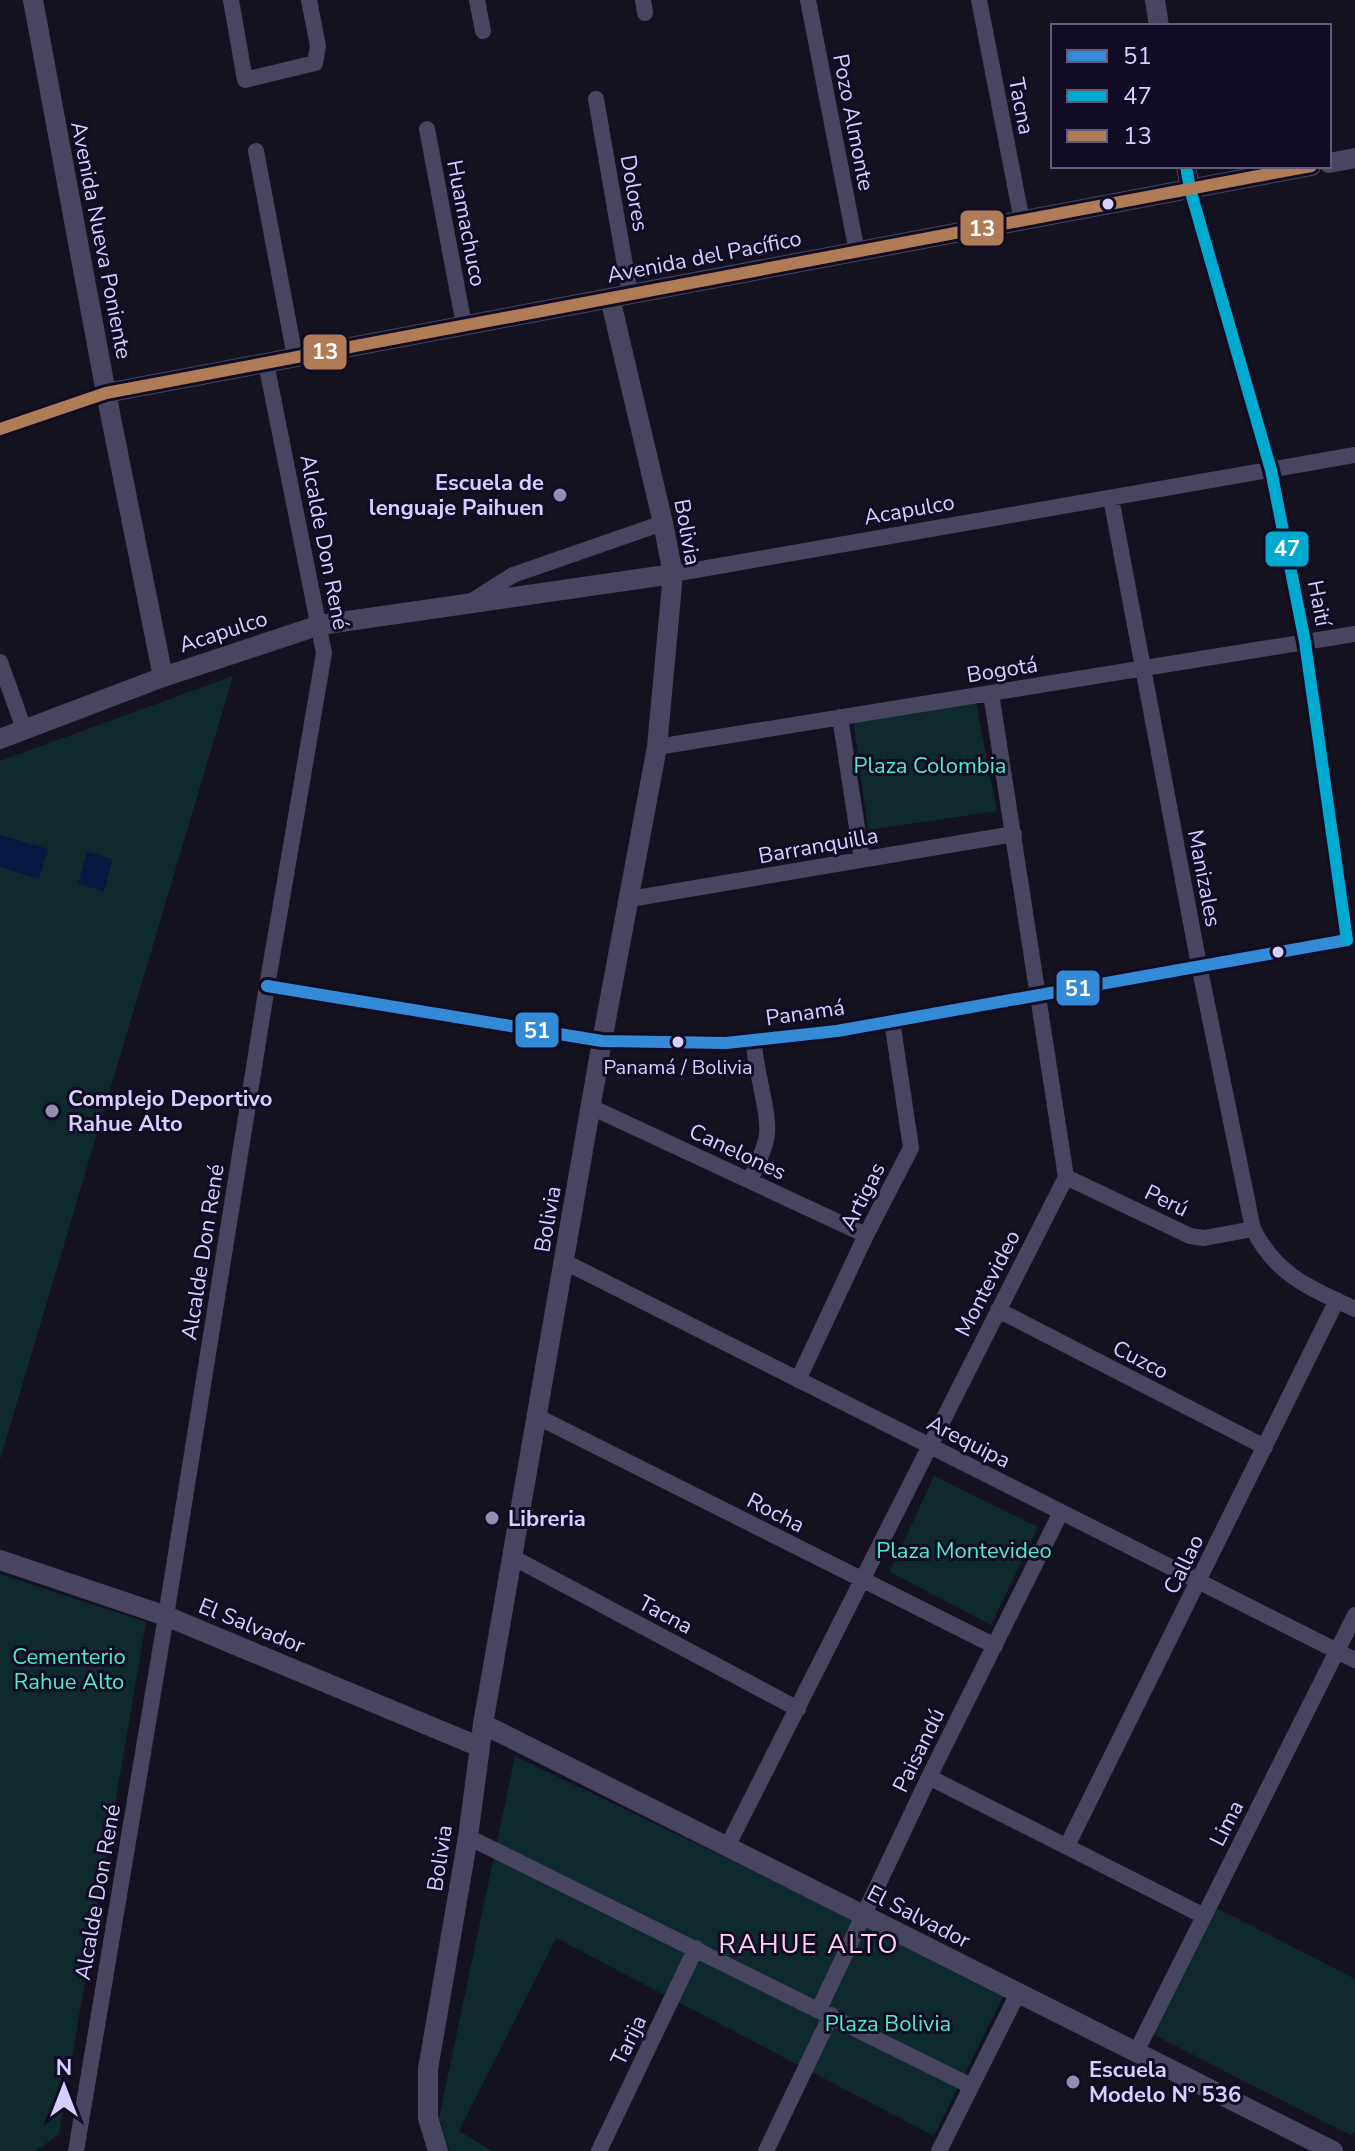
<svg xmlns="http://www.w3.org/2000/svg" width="1355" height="2151" viewBox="0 0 1355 2151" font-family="'Nunito Sans',sans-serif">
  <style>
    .green { fill: #0f2a2d }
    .water { fill: #061741 }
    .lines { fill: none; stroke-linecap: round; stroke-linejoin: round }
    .minor { stroke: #484560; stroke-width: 16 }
    .tertiary { stroke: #484560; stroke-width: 20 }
    .bus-1-casing { stroke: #110c24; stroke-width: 18 }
    .bus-2-casing { stroke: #110c24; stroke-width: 18 }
    .bus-3-casing { stroke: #110c24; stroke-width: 18 }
    .bus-1 { stroke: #338bd7; stroke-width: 12 }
    .bus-2 { stroke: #00a9ce; stroke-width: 12 }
    .bus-3 { stroke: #b07c57; stroke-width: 12 }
    .bus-dot { fill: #d7cfff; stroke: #110c24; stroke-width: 3 }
    .poi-dot { fill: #938db0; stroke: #110c24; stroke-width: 3 }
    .labels { text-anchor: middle; stroke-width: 6; stroke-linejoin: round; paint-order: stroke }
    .bus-label { font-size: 20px; fill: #d7cfff; stroke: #110c24 }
    .street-label { font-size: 22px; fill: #d7cfff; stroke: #110c24 }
    .poi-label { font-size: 22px; font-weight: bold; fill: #d7cfff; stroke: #110c24; text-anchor: start }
    .park-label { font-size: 22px; fill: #50eacc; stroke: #110c24 }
    .quarter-label { font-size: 26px; letter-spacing: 2px; fill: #ffd1ec; stroke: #110c24 }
    .line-badge { stroke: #110c24; stroke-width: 3 }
    .badge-label { font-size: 22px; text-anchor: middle; font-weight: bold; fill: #fff }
  </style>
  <rect width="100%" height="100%" fill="#14121e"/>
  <path class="green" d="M233,676l-233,784v-699z
    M976,703l21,108 -129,19 -15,-110z
    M934,1476l104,51 -47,98 -101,-53z
    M0,1574l146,48 -87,512 -23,17h-36z
    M515,1756l490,237 -71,143 -378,-198 -97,193 33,20h-43l-10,-33z
    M1217,1908l138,71v152l-3,5 -200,-102z"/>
  <path class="water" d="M0,835l48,14 -9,30 -39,-12z
    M87,852l26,7 -9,32 -26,-7z"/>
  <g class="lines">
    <path class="minor" d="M231,0l14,80 70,-17 3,-17 -9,-46
      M477,0l6,31
      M643,0l2,13
      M808,0l49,252
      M979,0l43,221
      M596,99l34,195
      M427,129l37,196
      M256,151l39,206
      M1190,189l81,281 34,172 42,298
      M0,429l106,-36
      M1111,498l88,467 54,264c24,47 57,59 102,80
      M673,574l682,-119
      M472,601l41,-26 150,-52
      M0,662l24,67
      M840,717l22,143
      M657,747l698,-113
      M630,899l384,-65
      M267,986l335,55 124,2 111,-12 510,-91
      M591,1107l275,128
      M1066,1177l124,59 14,2 49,-9
      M750,1181c5,-13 13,-27 16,-41 6,-23 -12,-71 -12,-99
      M563,1261l792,399
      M998,1310l267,137
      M798,1380l68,-145 45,-87 -19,-127
      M538,1417l457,229
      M514,1558l284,151
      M929,1777l275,139
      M468,1837l503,249
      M1067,1846l270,-546
      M727,1847l339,-670 -75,-484
      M819,2009l110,-232 132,-265
      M1136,2052l219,-437
      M76,2151l90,-535 101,-630 57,-333 -58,-290
      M599,2151l97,-203
      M766,2151l65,-136
      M939,2151l79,-158"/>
    <path class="tertiary" d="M33,0l73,393 57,284
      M1155,0l4,26
      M1329,163l26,-5
      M1186,166l4,23
      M106,393l1205,-227
      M0,739l163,-62 157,-52 353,-51
      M0,1560l166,56 314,131
      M483,1724l850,427
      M438,2151l-10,-33v-49l40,-232 15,-113 119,-683 55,-294 16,-173 -10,-51 -53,-225"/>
    <defs>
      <path id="bus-1" d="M267,986l335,55 124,2 111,-12 510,-91"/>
      <path id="bus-2" d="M1186,166l4,23 81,281 34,172 42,298"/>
      <path id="bus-3" d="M0,429l106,-36 1205,-227"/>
    </defs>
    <use href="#bus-1" class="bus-1-casing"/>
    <use href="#bus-2" class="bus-2-casing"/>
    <use href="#bus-3" class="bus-3-casing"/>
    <use href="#bus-1" class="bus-1"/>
    <use href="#bus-2" class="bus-2"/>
    <use href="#bus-3" class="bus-3"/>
  </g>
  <g class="bus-dot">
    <circle cx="1108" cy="204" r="7"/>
    <circle cx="1278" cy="952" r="7"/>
    <circle cx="678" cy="1042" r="7"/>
  </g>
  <g class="poi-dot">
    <circle cx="560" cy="495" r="8"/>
    <circle cx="52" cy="1111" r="8"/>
    <circle cx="492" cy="1518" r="8"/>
    <circle cx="1073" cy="2082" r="8"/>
  </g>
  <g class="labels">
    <g class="bus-label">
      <text x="678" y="1074">Panamá / Bolivia</text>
    </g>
    <g class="street-label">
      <text transform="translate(1022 106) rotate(79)" y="8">Tacna</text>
      <text transform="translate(854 122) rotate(79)" y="8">Pozo Almonte</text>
      <text transform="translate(635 193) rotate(80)" y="8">Dolores</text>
      <text transform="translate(467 223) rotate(79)" y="8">Huamachuco</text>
      <text transform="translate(102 240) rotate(79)" y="8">Avenida Nueva Poniente</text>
      <text transform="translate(704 256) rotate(-11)" y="8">Avenida del Pacífico</text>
      <text transform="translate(909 509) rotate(-10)" y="8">Acapulco</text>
      <text transform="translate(688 532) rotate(80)" y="8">Bolivia</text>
      <text transform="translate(325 542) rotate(79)" y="8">Alcalde Don René</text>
      <text transform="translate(1320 603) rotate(79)" y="8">Haití</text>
      <text transform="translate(223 631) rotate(-18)" y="8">Acapulco</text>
      <text transform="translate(1002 669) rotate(-9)" y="8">Bogotá</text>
      <text transform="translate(818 845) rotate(-10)" y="8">Barranquilla</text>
      <text transform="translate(1205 878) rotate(79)" y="8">Manizales</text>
      <text transform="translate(805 1012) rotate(-8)" y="8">Panamá</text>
      <text transform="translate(738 1151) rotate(25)" y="8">Canelones</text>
      <text transform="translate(862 1196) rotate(-63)" y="8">Artigas</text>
      <text transform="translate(1167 1200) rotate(26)" y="8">Perú</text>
      <text transform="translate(547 1219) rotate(-80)" y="8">Bolivia</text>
      <text transform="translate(202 1252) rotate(-81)" y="8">Alcalde Don René</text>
      <text transform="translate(987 1283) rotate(-63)" y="8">Montevideo</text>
      <text transform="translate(1141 1359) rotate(27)" y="8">Cuzco</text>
      <text transform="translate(969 1441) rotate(27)" y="8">Arequipa</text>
      <text transform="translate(776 1512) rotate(27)" y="8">Rocha</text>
      <text transform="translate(1183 1564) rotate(-64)" y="8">Callao</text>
      <text transform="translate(666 1614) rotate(28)" y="8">Tacna</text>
      <text transform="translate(252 1625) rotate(22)" y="8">El Salvador</text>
      <text transform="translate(918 1750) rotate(-64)" y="8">Paisandú</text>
      <text transform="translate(1226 1823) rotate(-63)" y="8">Lima</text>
      <text transform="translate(439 1858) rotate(-81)" y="8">Bolivia</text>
      <text transform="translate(97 1892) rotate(-80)" y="8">Alcalde Don René</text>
      <text transform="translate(919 1916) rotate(27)" y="8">El Salvador</text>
      <text transform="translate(628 2040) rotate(-64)" y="8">Tarija</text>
    </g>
    <g class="poi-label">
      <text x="544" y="490" text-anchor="end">Escuela de<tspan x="544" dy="25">lenguaje Paihuen</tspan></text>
      <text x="68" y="1106">Complejo Deportivo<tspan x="68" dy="25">Rahue Alto</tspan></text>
      <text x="508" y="1526">Libreria</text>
      <text x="1089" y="2077">Escuela<tspan x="1089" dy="25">Modelo Nº 536</tspan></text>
    </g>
    <g class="park-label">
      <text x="930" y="773">Plaza Colombia</text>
      <text x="964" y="1558">Plaza Montevideo</text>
      <text x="69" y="1664">Cementerio<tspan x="69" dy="25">Rahue Alto</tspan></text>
      <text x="888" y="2031">Plaza Bolivia</text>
    </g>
    <g class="quarter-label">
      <text x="809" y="1953">RAHUE ALTO</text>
    </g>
  </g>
  <g class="line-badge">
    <rect x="959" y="209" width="46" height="38" rx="8" fill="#b07c57"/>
    <rect x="302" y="333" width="46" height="38" rx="8" fill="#b07c57"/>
    <rect x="1264" y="530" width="46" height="38" rx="8" fill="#00a9ce"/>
    <rect x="1055" y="969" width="46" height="38" rx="8" fill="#338bd7"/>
    <rect x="514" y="1011" width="46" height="38" rx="8" fill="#338bd7"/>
  </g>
  <g class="badge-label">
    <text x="982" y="236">13</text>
    <text x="325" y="359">13</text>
    <text x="1287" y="556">47</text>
    <text x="1078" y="996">51</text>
    <text x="537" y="1038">51</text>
  </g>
  <rect x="1051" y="24" width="280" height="144" fill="#110c24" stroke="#605a7c" stroke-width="2"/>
  <rect x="1067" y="50" width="40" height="12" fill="#338bd7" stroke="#605a7c" stroke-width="2"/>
  <text x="1123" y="64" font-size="24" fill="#d7cfff">51</text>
  <rect x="1067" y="90" width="40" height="12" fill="#00a9ce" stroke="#605a7c" stroke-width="2"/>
  <text x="1123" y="104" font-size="24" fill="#d7cfff">47</text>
  <rect x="1067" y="130" width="40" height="12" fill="#b07c57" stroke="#605a7c" stroke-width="2"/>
  <text x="1123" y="144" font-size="24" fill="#d7cfff">13</text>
  <g transform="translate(64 2087)" stroke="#110c24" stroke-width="6" paint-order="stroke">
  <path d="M0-6L14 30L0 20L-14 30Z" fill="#d7cfff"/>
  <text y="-12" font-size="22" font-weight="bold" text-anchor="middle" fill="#d7cfff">N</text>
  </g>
</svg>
